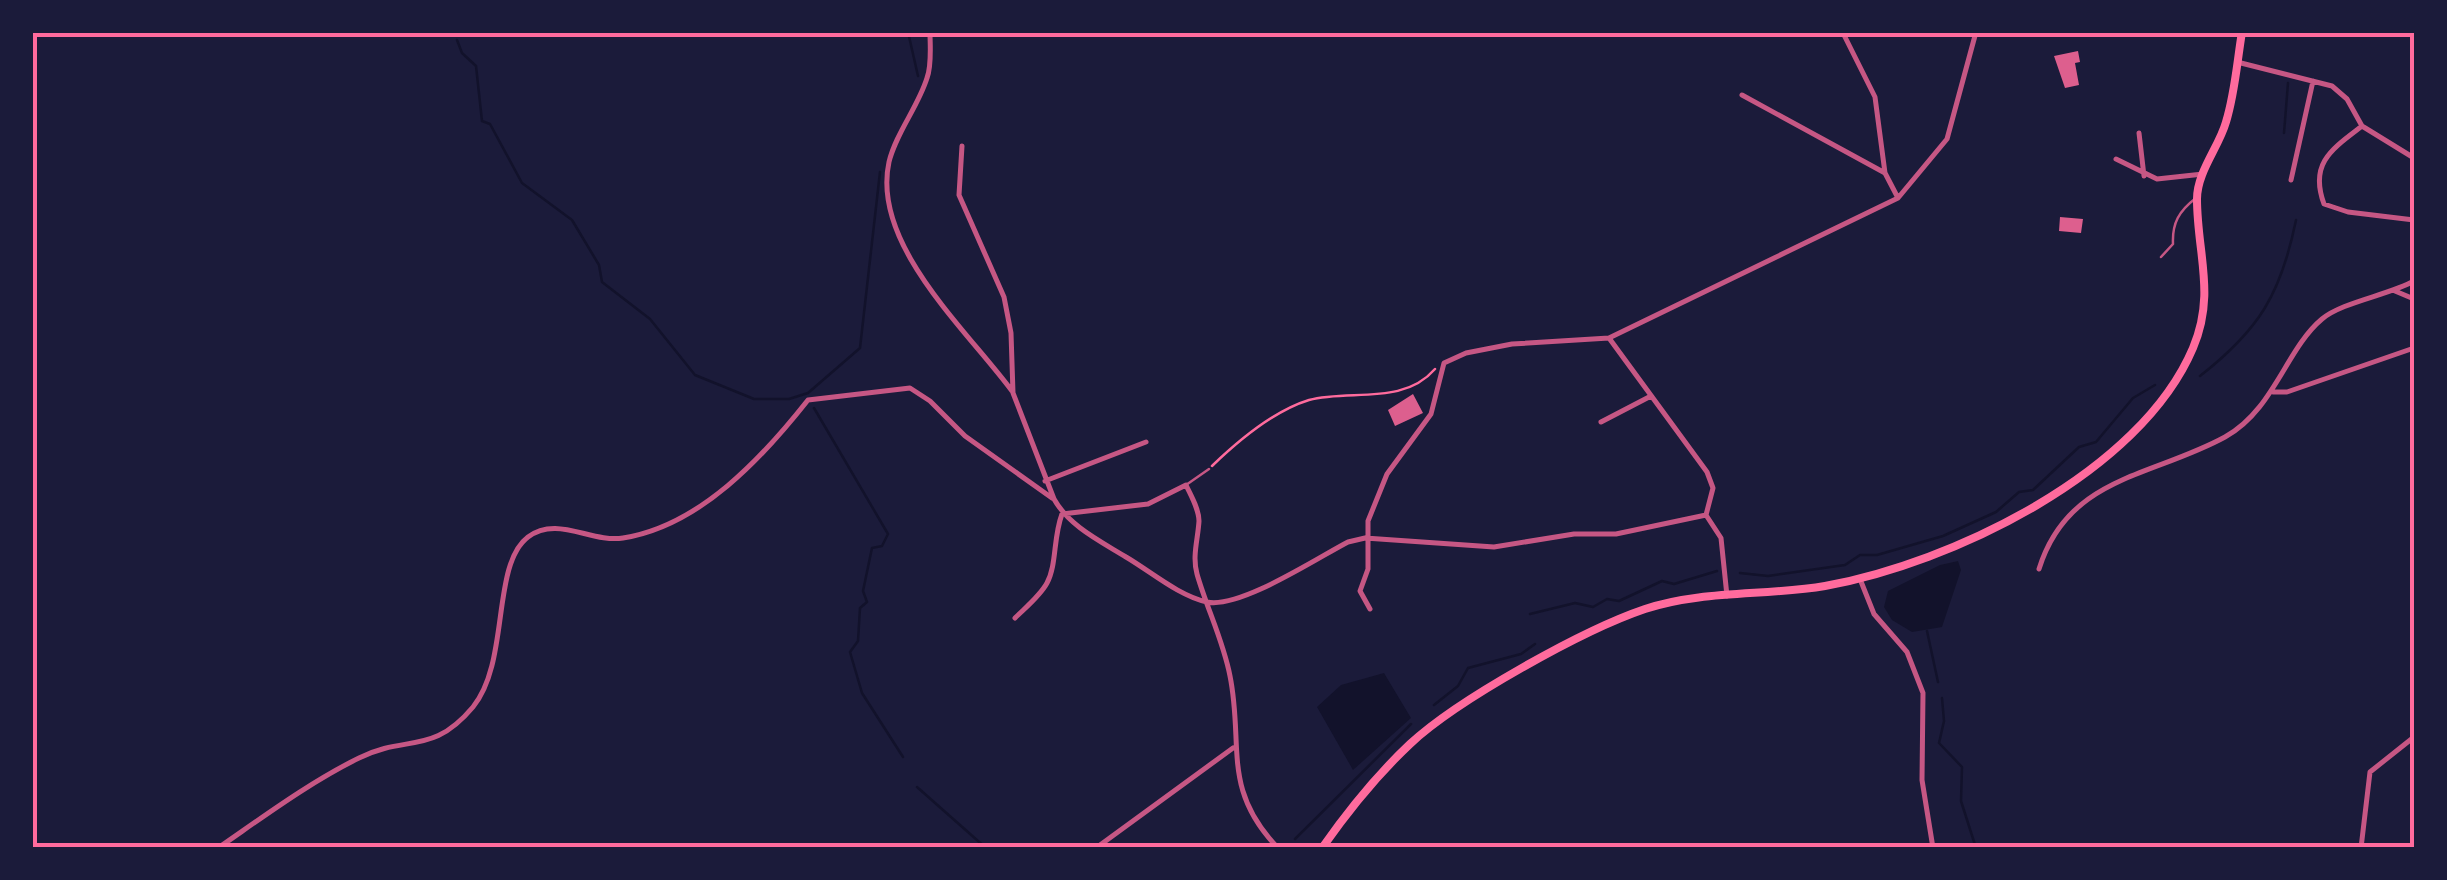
<svg xmlns="http://www.w3.org/2000/svg" width="2447" height="880" viewBox="0 0 2447 880" font-family="Lato,sans-serif">
  <style>
    .water { fill: #12122b }
    .lines { fill: none; stroke-linecap: round; stroke-linejoin: round }
    .stream { stroke: #12122b; stroke-width: 2.5 }
    .building { fill: #dd5f8e }
    .path { stroke: #ff6b9d; stroke-width: 2.5 }
    .service { stroke: #c65784; stroke-width: 2.5 }
    .minor { stroke: #c65784; stroke-width: 5 }
    .secondary { stroke: #ff6b9d; stroke-width: 8 }
    .neatline { fill: none; stroke: #ff6b9d; stroke-width: 4 }
  </style>
  <rect width="100%" height="100%" fill="#1b1b3a"/>
  <path class="water" d="M1958,561l3,9 -19,57 -30,5 -20,-12 -8,-13 4,-16 52,-26z
    M1384,673l27,45 -58,52 -36,-63 24,-22z"/>
  <g class="lines">
    <path class="stream" d="M908,32l10,44
      M457,40l5,13 14,13 6,55 8,3 32,59 50,37 27,45 3,17 48,37 45,56 59,24h35l19,-6 52,-45 20,-176
      M2284,133l4,-50
      M2200,376c59,-46 81,-82 96,-156
      M814,408l74,126 -6,12 -10,2 -9,43 4,11 -7,6 -2,33 -8,11 12,41 41,64
      M1740,573l28,3 77,-11 15,-10h17l66,-19 53,-24 23,-20 14,-2 46,-43 17,-5 37,-44 22,-13
      M1530,614l45,-11 18,4 14,-8 12,2 43,-20 12,3 43,-13
      M1927,631l11,51
      M1942,698l2,23 -5,22 23,24 -1,34 15,47
      M1434,705l24,-19 10,-18 53,-14 14,-10
      M917,787l69,61
      M1295,839l116,-115"/>
  </g>
  <path class="building" d="M2078,51l2,11 -5,1 4,22 -14,3 -11,-32z
    M2060,217l23,2 -2,14 -22,-2z
    M1413,394l10,19 -28,13 -7,-16z"/>
  <g class="lines">
    <path class="path" d="M1212,466c27,-26 61,-55 97,-66 41,-11 94,6 126,-31"/>
    <path class="service" d="M2161,257l12,-13c-1,-21 6,-33 23,-46
      M1186,485l23,-16"/>
    <path class="minor" d="M930,32c0,14 2,33 -3,46 -9,29 -31,55 -38,84 -18,82 78,168 123,229
      M1844,35l31,62 10,76
      M2237,62l95,24 15,13 15,27 52,32
      M1742,95l143,78 13,25
      M2362,126c-30,23 -53,37 -38,78l24,8 66,8
      M2139,133l5,43
      M962,146l-3,49 45,102 7,36 2,60 41,106c15,27 46,42 72,58 24,14 53,39 81,45 33,7 110,-44 141,-60l17,-4 129,9 80,-13h42l90,-19 15,23 6,58
      M2116,159l41,20 46,-5
      M2291,180l22,-99
      M2395,291l19,8
      M1609,338l98,134 6,16 -7,27
      M2273,392h14l127,-44
      M1601,422l50,-26
      M1045,481l101,-39
      M2039,569c29,-93 113,-92 186,-132 49,-27 61,-88 97,-118 20,-17 67,-24 92,-38
      M1860,579l14,35 33,38 16,41 -1,87 11,68
      M1370,609l-10,-18 8,-22v-48l19,-47 44,-60 13,-51 22,-10 46,-9 97,-6 289,-140 49,-59 29,-107
      M1015,618c10,-10 25,-22 32,-35 10,-19 6,-45 15,-69l86,-10 38,-19c5,11 13,24 13,36 -1,18 -7,35 -2,53 10,35 26,66 33,102 14,69 -9,113 48,172
      M218,848c45,-31 92,-66 141,-90 48,-24 73,-2 114,-51 37,-45 18,-142 55,-170 29,-22 63,6 95,1 77,-12 140,-81 185,-138l102,-12 20,13 35,35 87,62
      M1096,848l137,-100
      M2361,848l9,-76 44,-35"/>
    <path class="secondary" d="M1322,848c26,-37 55,-73 88,-104 47,-44 173,-114 235,-135 57,-19 121,-13 180,-23 127,-23 315,-113 368,-238 23,-54 4,-95 4,-149 0,-27 22,-52 29,-77 9,-29 11,-60 16,-90"/>
  </g>
  <rect width="2447" height="880" fill="none" stroke="#1b1b3a" stroke-width="70"/>
  <rect x="35" y="35" width="2377" height="810" class="neatline"/>
</svg>
